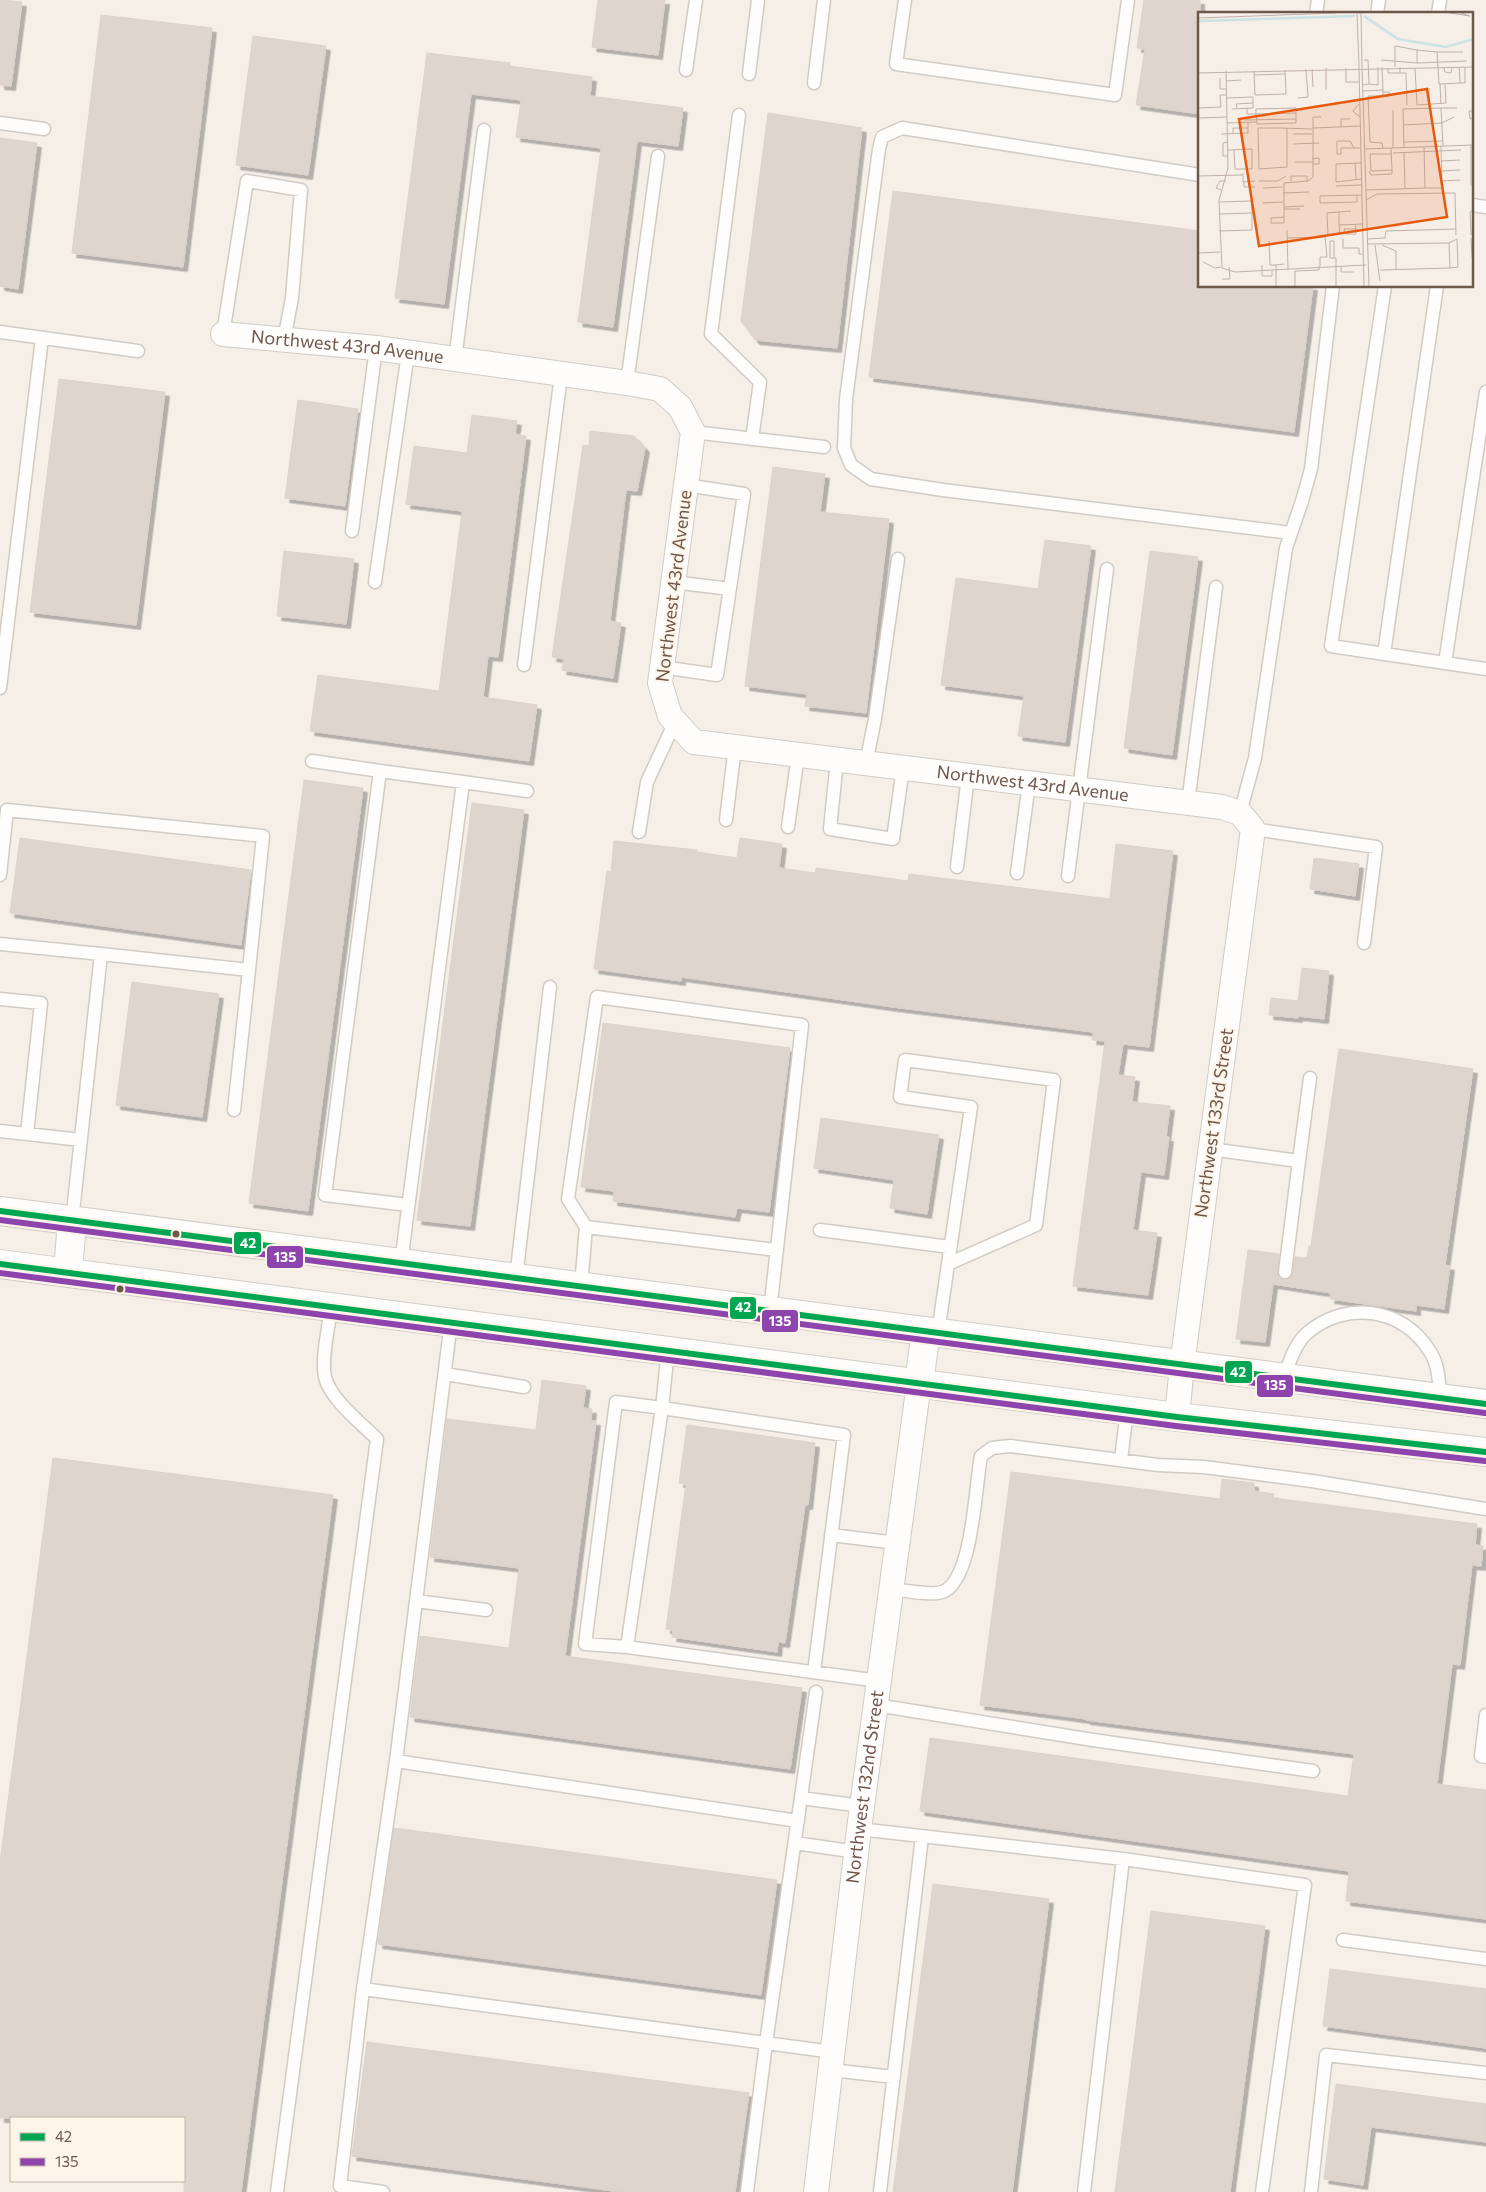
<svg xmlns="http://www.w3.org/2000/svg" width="1486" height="2192" viewBox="0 0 1486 2192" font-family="Commissioner,sans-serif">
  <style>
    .building { fill: #ded5ce; stroke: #ddd2cb; filter: url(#shadow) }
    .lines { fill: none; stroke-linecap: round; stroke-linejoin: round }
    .lane-casing { stroke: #d2cbc4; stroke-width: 15 }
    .street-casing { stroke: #d2cbc4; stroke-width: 26 }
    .secondary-casing { stroke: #d4ccc5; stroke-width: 30 }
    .lane { stroke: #fefdfc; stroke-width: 12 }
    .street { stroke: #fefdfc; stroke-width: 24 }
    .secondary { stroke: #fefdfc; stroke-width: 28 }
    .bus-1-casing { stroke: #fdf5e9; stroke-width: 10 }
    .bus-2-casing { stroke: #fdf5e9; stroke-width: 10 }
    .bus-1 { stroke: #00a651; stroke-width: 6 }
    .bus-2 { stroke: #8e44ad; stroke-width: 6 }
    .bus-dot { fill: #70574b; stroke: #fdf5e9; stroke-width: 2 }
    .labels { text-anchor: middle; stroke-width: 4; stroke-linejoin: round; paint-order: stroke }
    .street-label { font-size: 18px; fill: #70574b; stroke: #fdf5e9 }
    .inset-river { fill: none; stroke: #cce2e4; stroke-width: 2.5 }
    .inset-road { fill: none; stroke: #c0b2a9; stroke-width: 1 }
    .view { fill: #e8590c; fill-opacity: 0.15; stroke: #e8590c; stroke-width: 2.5 }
    .inset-edge { fill: none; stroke: #70574b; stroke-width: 2.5 }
    .line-badge { stroke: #fdf5e9; stroke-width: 2 }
    .badge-label { font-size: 14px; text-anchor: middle; font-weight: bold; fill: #fff }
  </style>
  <defs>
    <filter id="shadow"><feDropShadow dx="4.5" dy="4.5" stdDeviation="0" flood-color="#0004"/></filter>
  </defs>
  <rect width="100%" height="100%" fill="#f5efe8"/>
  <path class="building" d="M0,0l22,2 -11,84 -11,-1z
    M598,0h67l-7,55 -66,-8z
    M1144,0h56v114l-64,-9 9,-56 -8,-1z
    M101,15l111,13 -29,239 -111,-14z
    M253,36l73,10 -18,129 -72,-10z
    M427,53l83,10 -1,3 83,11 -2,19 93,12 -5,38 -41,-5 -24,186 -35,-5 23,-174 -85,-11 5,-37 -50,-6 -27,210 -49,-6z
    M768,113l94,15 -25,220 -82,-8 -14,-19z
    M0,138l37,5 -19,146 -18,-3z
    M893,191l307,40v55h113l-19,146 -425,-55z
    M59,379l106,13 -29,233 -106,-13z
    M298,400l60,9 -13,97 -60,-8z
    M472,415l45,6 -2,13 11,2 -28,221 -10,-1 -5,41 54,8 -8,56 -219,-30 8,-56 121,16 23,-180 -56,-7 8,-58 53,7z
    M590,431l44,5 11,12 -8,43 -11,-1 -16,131 11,2 -8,55 -51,-8 2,-11 -12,-2 31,-212 6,1z
    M773,467l52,7 -5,38 69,7 -23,194 -61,-7 2,-12 -62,-8z
    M1045,540l46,6 -26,196 -47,-6 6,-40 -83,-11 15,-107 82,11z
    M284,551l70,8 -8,65 -69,-8z
    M1150,551l48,6 -26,198 -48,-7z
    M304,780l59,8 -55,423 -59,-8z
    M472,803l52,7 -54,416 -53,-6z
    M20,838l231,32 -10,75 -231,-32z
    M740,838l42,6 -3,24 36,5 1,-5 92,13 1,-7 201,25 6,-55 57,7 -24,196 -26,-3 -5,31 17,2 -3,25 38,4 -4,31h3l-5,38 -23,-3 -8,58 24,3 -9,62 -75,-9 32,-245 -13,-1 1,-8 -200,-25 -212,-30v4l-87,-12 13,-98 4,1 3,-31 83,9v2l40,6z
    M1314,858l45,6 -4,32 -45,-7z
    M1302,968l27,3 -5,48 -26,-3v2l-29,-3 2,-17 27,3z
    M132,982l87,12 -17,123 -86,-12z
    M603,1023l187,25 -21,164 -32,-4 -2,9 -122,-16 1,-10 -33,-4z
    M1339,1049l134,20 -28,196 5,1 -6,43 -28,-4v6l-86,-12 1,-6 -58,-9 -8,58 -29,-3 12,-89 31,4 -2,21 7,5 8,-4 3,-19 12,1 2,-12h2z
    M821,1118l118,17 -12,79 -37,-6 4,-28 -80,-12z
    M542,1380l44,6 -3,22 9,1 -1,12h5l-31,235 237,32 -12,81 -380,-52 10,-81 89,12 10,-80 -89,-11 17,-138 89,11z
    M687,1425l128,18 -7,62h-3l-20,138 -7,-1 -1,10 -105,-15 1,-7 -7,-1 20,-145 -7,-1z
    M53,1458l280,37 -92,697h-57v-74h-184v-256z
    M1011,1472l209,27 2,-20 32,4v8l20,3 -1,4 204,26 -2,21 8,1 -2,20 -9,-1 -12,100 -8,-1 -15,120 49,6v129l-140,-18 3,-30 -429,-60 10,-73 418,58 6,-42 -268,-34v-1l-106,-14z
    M394,1828l383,52 -16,115 -383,-51z
    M933,1884l116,15 -37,293h-119z
    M1151,1911l114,15 -35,266h-115z
    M1330,1969l156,20v59l-163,-22z
    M367,2042l382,51 -14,99h-114l-269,-36z
    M1336,2084l150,20v38l-115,-15 -8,58 -39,-6z"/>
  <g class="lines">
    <defs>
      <path id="lane" d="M905,0l-9,64 219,31 13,-95
        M1316,14l2,-14
        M1377,14l2,-14
        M1438,14l2,-14
        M686,70l10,-70
        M749,74l9,-74
        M814,83l10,-83
        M739,115l-28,219 49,48 -8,57
        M0,123l44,6
        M1200,175l-298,-47 -20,9 -3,12 -33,250 -2,49 7,17 20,14 72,11 348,43
        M1472,205l14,2
        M1385,286l-54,360 155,23
        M0,332l138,19
        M223,334l24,-153 54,9 -9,108 -8,42
        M455,360l29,-230
        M627,383l31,-227
        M693,432l131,15
        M352,531l24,-183
        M375,582l33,-229
        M673,582l57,7
        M1384,654l53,-368
        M1445,663l41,-271
        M524,665l37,-290
        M662,667l55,8 27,-181 -58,-9
        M0,688l42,-350
        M837,760l-7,69 63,10 10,-71
        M312,761l68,10
        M866,763l9,-44 23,-160
        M463,782l64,9
        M1188,803l28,-216
        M1240,813l15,-55 31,-210 16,-47 9,-32 22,-183
        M726,820l9,-73
        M788,827l10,-72
        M1253,829l123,18 -12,96
        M639,832l8,-50 28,-60
        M957,867l11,-91
        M1017,873l12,-90
        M0,875l7,-65 256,26 -14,134
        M1068,876l39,-307
        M0,944l101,10
        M0,999l41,4 -14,131
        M0,1131l81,9
        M1210,1149l89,12 -14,111
        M1299,1161l11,-83
        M72,1221l29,-267 148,16 -15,140
        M586,1227l190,23
        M820,1230l130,17
        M401,1263l62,-481 -83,-11 -55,424 83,10
        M516,1278l34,-291
        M581,1286l5,-59 -18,-28 29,-202 205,28 -32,286
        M938,1333l10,-69 88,-39 18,-145 -149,-20 -5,37 71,10 -23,157
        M445,1374l79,13
        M1284,1378c5,-15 10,-32 22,-44 38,-34 96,-27 123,16 10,14 10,32 11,48
        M1121,1460l6,-50
        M831,1535l66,8
        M891,1589c13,1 39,7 51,3 31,-10 33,-106 39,-136l11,-8 18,-2 148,19 46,2 108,14 174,28
        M416,1601l70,9
        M627,1647l-42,-3 31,-242 46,6 6,-58
        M814,1672l30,-237 -182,-27 -35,239 252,34
        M876,1705l217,35 220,31
        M1486,1715l-5,41 5,1
        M396,1761l402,60
        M801,1798l61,8
        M859,1829l264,30 182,26 -43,307
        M795,1843l62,9
        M1343,1940l143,19
        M363,1989l33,-228 55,-439
        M831,2070l63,7
        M277,2192l100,-753c-16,-16 -47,-40 -52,-62 -4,-19 4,-51 6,-70
        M383,2192l-43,-6 23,-197 470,63
        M747,2192l19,-149 50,-351
        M880,2192l42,-355
        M1084,2192l39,-333
        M1311,2192l15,-137 160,18"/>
      <g id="street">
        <path id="s1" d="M223,334l153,14 251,35 33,6 20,18 13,25 -33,251 10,33 24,26 528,65 18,6 13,16 -71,536 -5,52"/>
        <path id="s2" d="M816,2192l43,-363 60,-446"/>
      </g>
      <path id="secondary" d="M0,1211l1486,193
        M0,1264l1177,153 309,35
        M68,1272l4,-51
        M919,1383l7,-52"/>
    </defs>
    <use href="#lane" class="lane-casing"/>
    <use href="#street" class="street-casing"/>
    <use href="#secondary" class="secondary-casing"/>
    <use href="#lane" class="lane"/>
    <use href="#street" class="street"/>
    <use href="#secondary" class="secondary"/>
    <defs>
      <path id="bus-1" d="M0,1211l1486,193
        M0,1264l1177,153 309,35"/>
      <path id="bus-2" d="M0,1220l1485,193
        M0,1273l1176,153 309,35"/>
    </defs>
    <use href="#bus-1" class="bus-1-casing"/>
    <use href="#bus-2" class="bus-2-casing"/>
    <use href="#bus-1" class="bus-1"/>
    <use href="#bus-2" class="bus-2"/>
  </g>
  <g class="bus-dot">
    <circle cx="176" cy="1234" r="4.5"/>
    <circle cx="120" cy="1289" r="4.5"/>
  </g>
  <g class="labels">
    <g class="street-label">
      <text dy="6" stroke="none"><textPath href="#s1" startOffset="125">Northwest 43rd Avenue</textPath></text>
      <text transform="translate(674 586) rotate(-83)" y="6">Northwest 43rd Avenue</text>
      <text dy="6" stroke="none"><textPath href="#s1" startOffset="1160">Northwest 43rd Avenue</textPath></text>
      <text transform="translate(1214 1123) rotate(-82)" y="6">Northwest 133rd Street</text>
      <text dy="6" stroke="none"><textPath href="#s2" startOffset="408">Northwest 132nd Street</textPath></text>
    </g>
  </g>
  <g transform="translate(1198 12)">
    <rect width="275" height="275" fill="#f5efe8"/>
    <path class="inset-river" d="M166,4l34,23 48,8 27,-8M0,9l157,-5"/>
    <path class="inset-road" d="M159,1l2,54M163,1l1,54M252,1l20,3 -9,-3M0,6l138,-5M183,48l36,3v-13l20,2M219,51l50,-2M161,55l5,219M164,55l7,219M197,55v-21l22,4M202,55v6h6l1,32M261,55l1,16h5v-16M128,56v22M148,56v14h13M190,56v5h12M217,56l2,37 29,-2 -1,-19M246,56l1,4 6,1 1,-5M114,57l1,18M28,59l2,97 -9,32 3,68 13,4 131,-7M56,59l1,24 31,-1 -1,-24M0,61l275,-6M56,63l31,-1M22,66v11h6M28,69l15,-1M262,71l-21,1 -2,-32h26M171,72l9,1v-18M242,72l1,20M165,73l6,-1 -1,-24h-4M231,76v16M165,79l20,-1 -1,-23M185,80h6v4h-6M170,84l2,46 12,1 1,5M170,84h15v-6M29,86l26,-1v11l-21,1M100,86l10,-1 -2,-28M161,92l-6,7 7,6M0,96l23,-1 -1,-12h6M39,96l-1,-4 17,-1M49,96v6h9v-5l40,-1v15l-39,1 -1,-10 40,-1M243,96h16M195,98v38M275,99h-4l1,8 3,-1M0,106l29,-1M46,108l52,-1M29,111l29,-1M205,113l39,-2 12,-6M143,115v-8h9M89,116v39l-28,2 -1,-41h23l31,1M115,116l48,-2M23,122l27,-1v-10M35,122v-6h15M95,122h19M30,130l-5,1v13h5M206,130l39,-1M95,132l26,-1M273,133v41M226,135l1,41h17l-1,-42M156,136h-13v6h-4v-13h13l4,7h6M193,136l1,22 -21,1 -1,-17h21M206,136l-1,-39 38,-1 2,38M167,137l108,-4M30,138l24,-1v20h-17l-1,-19M195,141l68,-3M206,141l1,35M114,147l7,-1v6h-6M243,149l19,-1M97,150h18M157,151l1,16M163,151l-25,1v18l25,-3M171,159l2,4 21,-1v-4M243,159l19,-1M45,161v9l12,-1M0,164l45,-1M61,169h19l8,-5M93,169v-5h16v5M244,169l18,-1M46,170v5h11M138,174l25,-1M65,176l20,-1M23,178l-5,-2 4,-7h6M168,178l59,-2M85,181l26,-1M159,183v7l-37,1v-7l42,-1M168,188l11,-6 78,-1 1,42M21,190l32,-1 1,12 -33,1M65,191l20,-1M86,195l20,-1M86,197h16M153,199l-12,1v13l24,-1M141,200l-12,1 1,22 12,-1 -1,-9M86,205l-13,1v5h13v-40l24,-2 5,-4v-60h8M157,212l1,5v5h-11l-1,-5h12M89,218l1,39M21,219l33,-1v-17M273,223l-1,-23 3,-2M89,226l38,-1 2,20h-7v9M273,226l1,19M145,227v9h16v6h4M169,227l18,-1 1,-7 70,-2M71,229l1,24h6M170,232l81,-1 8,-4 1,28 -8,1 -1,-25M177,233l5,36M184,233l14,6v18M0,241l22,-1M136,246v-17h-4v17h6v28M5,250l12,6 6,-1M64,253v11h10v-5M143,254v6h13M182,258l70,-2M24,267h8l-1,-12M78,274v-21l8,-1M97,274v-15l24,-1v-4M275,274v-29"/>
    <path class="view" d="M229,77l20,128 -188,29 -20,-127z"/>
    <rect width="275" height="275" class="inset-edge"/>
  </g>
  <g class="line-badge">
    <rect x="233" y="1231" width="29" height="24" rx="5" fill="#00a651"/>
    <rect x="266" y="1245" width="38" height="24" rx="5" fill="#8e44ad"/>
    <rect x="729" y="1296" width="28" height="24" rx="5" fill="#00a651"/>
    <rect x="761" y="1309" width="38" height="24" rx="5" fill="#8e44ad"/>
    <rect x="1224" y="1360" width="29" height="24" rx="5" fill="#00a651"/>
    <rect x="1256" y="1374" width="38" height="24" rx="5" fill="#8e44ad"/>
  </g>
  <g class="badge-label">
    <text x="248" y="1248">42</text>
    <text x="285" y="1262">135</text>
    <text x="743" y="1312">42</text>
    <text x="780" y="1326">135</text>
    <text x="1238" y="1377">42</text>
    <text x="1275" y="1390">135</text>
  </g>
  <rect x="10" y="2117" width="175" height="65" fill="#fdf5e9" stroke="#c5b6aa"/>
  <rect x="20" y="2133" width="25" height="8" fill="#00a651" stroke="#c5b6aa"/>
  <text x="55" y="2142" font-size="15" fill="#70574b">42</text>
  <rect x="20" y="2158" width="25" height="8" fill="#8e44ad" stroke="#c5b6aa"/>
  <text x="55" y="2167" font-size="15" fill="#70574b">135</text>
</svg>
